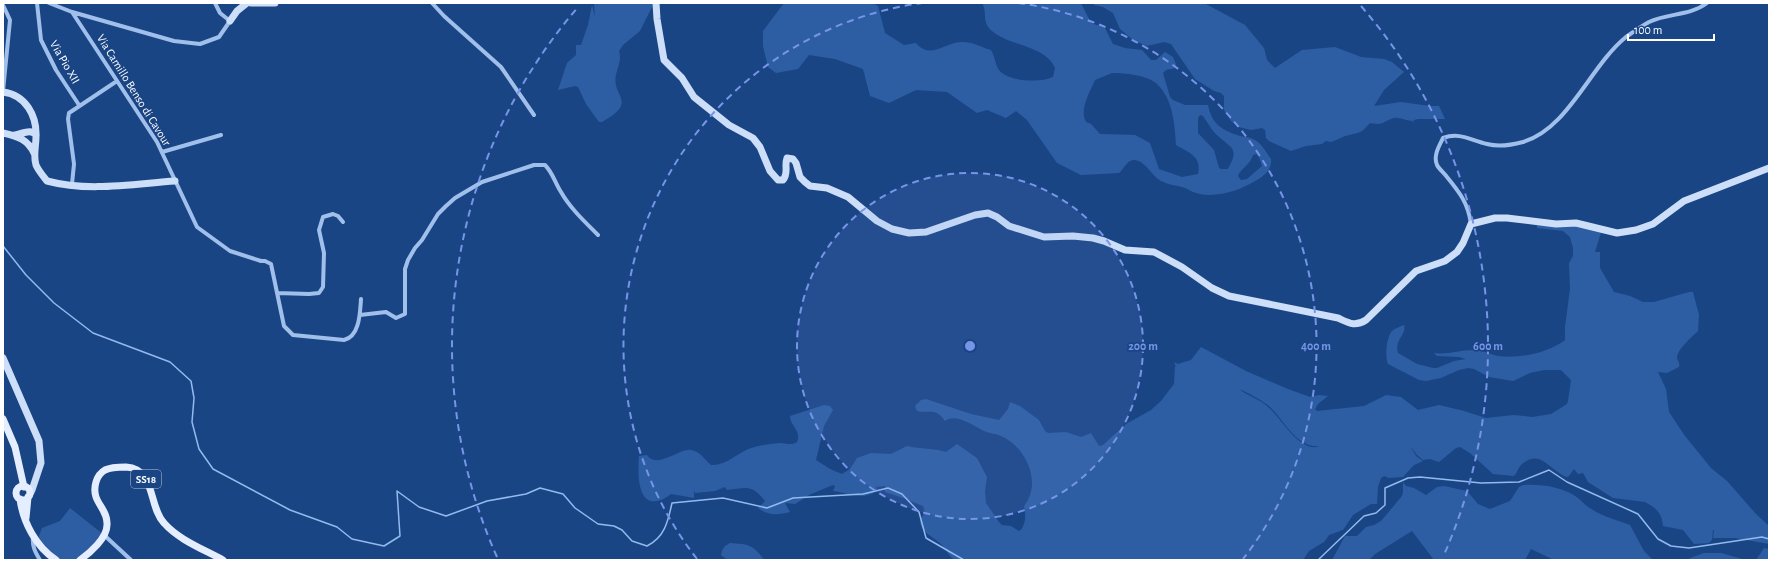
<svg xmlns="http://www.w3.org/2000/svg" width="1772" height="563" viewBox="0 0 1772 563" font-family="'Alegreya Sans',sans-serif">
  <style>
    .green { fill: #2d5ea3; fill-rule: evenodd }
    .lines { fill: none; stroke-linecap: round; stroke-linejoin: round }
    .stream { stroke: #93baee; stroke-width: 1.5 }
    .street { stroke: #a0c0eb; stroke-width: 4 }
    .secondary { stroke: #ccdef8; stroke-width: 7 }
    .primary { stroke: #e5eeff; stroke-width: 7 }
    .ring { fill: none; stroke: #7795e8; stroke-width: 2; stroke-dasharray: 7 5 }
    .labels { text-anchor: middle; stroke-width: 3.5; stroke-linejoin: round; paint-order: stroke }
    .shield { fill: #1a4585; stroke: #bac7da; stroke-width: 1 }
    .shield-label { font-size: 11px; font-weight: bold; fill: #fff }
    .street-label { font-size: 12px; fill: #fff; stroke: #1a4585 }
    .centre { fill: #7795e8; stroke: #1a4585; stroke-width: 2 }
    .ring-label { font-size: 12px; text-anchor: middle; font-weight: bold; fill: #7795e8; stroke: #1a4585; stroke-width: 3.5; stroke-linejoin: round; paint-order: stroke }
  </style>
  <rect width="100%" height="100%" fill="#1a4585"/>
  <path class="green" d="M594,3h60l-14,28 -17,14 -4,6c4,12 -6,22 -3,34 1,7 8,14 5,21 -2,6 -14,13 -19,16h-3l-13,-18 -8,-17 -3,-1 -17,4 9,-27 9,-8v-10h5l7,-20 4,-20 3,12z
    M784,3h88l6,3 7,27 19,12 12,-2c14,17 28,0 45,-1 10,-1 20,5 30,8 4,6 4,15 8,20 9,12 42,13 54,7l2,-9c-10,-23 -44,-21 -63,-37 -11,-9 -4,-18 -10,-28h99l10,20 14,5 8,16 12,4 17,2 9,10h5l9,-8 8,5 3,7v4l-10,2 -3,3 7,24 3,3 12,5h23c4,19 13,25 32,31 5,1 10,1 15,4 7,4 11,12 16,19 1,10 -6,16 -14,21 -16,10 -42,19 -61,13 -5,-1 -9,-5 -14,-6 -8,-2 -17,-3 -24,-8 -7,-5 -13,-18 -23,-19 -8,-1 -11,9 -16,13l-38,2 -24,-12 -30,-43 -11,-9 -10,7 -19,-8 -10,3 -30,-21 -31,-2 -27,13 -19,-7 -7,-27 -28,-10 -26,-4 -11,14 -22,4 -8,-6 -5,-21v-15zM1112,73c12,0 36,2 45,11 16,15 18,41 19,61 13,8 26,11 22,29l-16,3 -23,-8 -9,-26 -15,-8 -35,-1 -9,-10 -5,-2c-7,-12 4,-31 9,-42zM1200,115l3,1c5,7 9,15 15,20 15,13 21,13 10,33h-7l-2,-1 -5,-18 -16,-17v-15zM1256,154l3,3 3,9 -15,13 -6,1 -3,-4c3,-8 12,-11 15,-21z
    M1094,3h110l41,22 19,23 3,12 8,8 27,-18 33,-3 26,10 23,2 8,3 12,10 -20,18 -10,16 27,-4 29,4h9l6,13h-27l-4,1 -1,4v-3c-7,0 -13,-4 -19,-3 -12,3 -9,8 -24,5 -9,10 -8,9 -21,12 -6,1 -12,5 -18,7l-5,-1 -4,3 -16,2 -15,5 -22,-10 -3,-3 -1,-8 -3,-2 -11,2 -12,-3 -8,-6 -7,-11v-14l-3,-3 -7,-2 -19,-12 -24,-35 -7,-2 -17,4 -14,-6 -13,-11 -7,-16 -10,-6 -9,-2z
    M1537,220l65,9 -7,23h5v16l14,24 16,4 13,6h11l35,-10h4l6,23 -1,16c-5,5 -21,18 -21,27 1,4 3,5 2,9l-12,6 -9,-1 8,17 3,23 16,24 26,32 16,13 29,33 13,12v18l-34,-6h-22l1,-8h-1l-1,10 -3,3 -15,1 -11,-14 -20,-4c-1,-13 -7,-18 -18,-24l-32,-4 -25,-16 -5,-9 -5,1 -4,-5 -5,7 -2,1c-17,-6 -27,-30 -46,-12 -3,3 -4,8 -7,11l-21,-2 -23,-21 -10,-6 -4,1 -17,14 -9,-3 -7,1 -6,-5 -7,-9 6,10 7,5 -9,4 -11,12 -14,1 -5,-2 -3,2 -3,9 -1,17h-6l-18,11 -10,15 -14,5 -5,7 -15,9 -6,9h-349c-6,-5 -9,-12 -14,-17 -8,-7 -20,-11 -20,-23l5,-8 -2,-6 -23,-9 -15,-5v-6l-8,1 -1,-2 1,6c-15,10 -28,2 -44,0l2,-5 -2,-1 -22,9 -16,10 -10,-1 5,9c-13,3 -21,4 -32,-4l7,-7c-13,-17 -19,-13 -38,-11l-2,-3 -10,4 -20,2 -1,-3v8l-23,-4c-4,3 -8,6 -14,7 -21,4 -19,-33 -18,-45l8,-1c10,15 33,-7 44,-5 10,2 13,9 20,15 15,1 26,-12 40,-17 9,-3 19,-4 28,-5 7,0 12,3 18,-1 5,-11 -7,-16 -7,-26l34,-11 6,1 3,4 -9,16 -8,34 14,9 12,5 8,-5 7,-11 14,-5 20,1 16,-8c13,3 27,2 39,6l11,-8 20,14 10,19 -2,14 1,12 13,19 3,3 9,1 8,5c7,-4 7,-18 5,-25 18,-22 3,-56 -19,-68 -8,-5 -16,-4 -23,-8 -10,-5 -26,-17 -37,-9 -10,-14 -14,-7 -28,-10l-2,-5 6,-6 5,-1 45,15 28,6 9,-11 2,-7 10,4 19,14 6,11 3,2 18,-1 15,5 10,-4 8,13 4,-1 23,-21 25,-14 10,-9 13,-17 1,-18 1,1 -2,-5 4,2 13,-4 10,-13 45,24 42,18 22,8 9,-2 9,1 -10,8 -3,5 2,2 47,-5 22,-11 15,2 17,13 21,-5 25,6 22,7 28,-3 18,2 19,-3 16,-10 1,-3 3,-21 -10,-10h-17l-14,3 -17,8 -24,-4 -15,-8 -6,-1 -9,2 -18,8 -15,3 -7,-1 -31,-16c-3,-7 -2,-26 4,-33 3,-3 8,-4 12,-6 3,10 -10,14 -6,28l19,11 16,4h4l17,-7 12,-2 -7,-2 -22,-1 -3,-3c13,2 26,-3 40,-3 9,0 15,4 24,6 21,3 50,-3 67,-16v-13l5,-38 -1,-26 4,-7v-8l-3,-11 -7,-6 -26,-3zM1239,389c9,4 21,10 30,17 16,14 27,43 52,40 -22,8 -39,-28 -53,-39 -8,-8 -20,-11 -29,-18z
    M1403,482l3,4 8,2 12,7 11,-8 7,-1 23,5 11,13 12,5 20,-8 9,-14 4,-2c19,-1 40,2 55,13 5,4 9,9 15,12 11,7 24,10 37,15l14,26 9,9h-99l-23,-11 -6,11h-91l-22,-29 -37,23 -6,6h-37l13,-24h12l9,-9 8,-2 7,-4 11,-13 10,-12 1,-4z
    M70,508l34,27 -24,25h-24l-19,-19 5,-13 18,-7z
    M730,543c18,1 24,2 34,17l-38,-1 -5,-4c1,-6 3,-9 9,-12z
    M1764,548l5,1v11h-13z
    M1704,553h17l25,7h-61z"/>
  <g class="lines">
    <path class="stream" d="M3,246l23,29 28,28 39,30 77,29 21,19 3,17 -2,24 7,27 14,20 77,41 47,17 15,12 32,7 16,-10 -3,-45 22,16 27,9 41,-15 39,-7 14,-6 23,6 12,14 23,16 16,2 8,4 10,11 15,5c18,-9 21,-25 25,-43l51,-5 44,10 26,-10 70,-4 25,-6 14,6 17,18 7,26 38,22
      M1318,560l46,-44 12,-3 9,-8v-17l23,-10 12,-1 61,6 38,-1 30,-12 18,12 71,32 20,25 13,7 18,2 73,-11 7,2"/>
    <path class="street" d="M37,3l4,37 15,30 23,35
      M49,3l23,9 102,29 26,3 19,-7 11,-16 -10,-8 -5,-10
      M432,3l12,13 57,51 33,48
      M3,5l7,15 -7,71
      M72,12l85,130 40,85 33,24 31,10h4l6,3 13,62 9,9 51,5c16,-4 16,-28 17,-41
      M162,152l59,-17
      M72,184l2,-20 -6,-45 1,-6 48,-32
      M1471,224c-3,-21 -11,-31 -24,-47 -3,-4 -8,-8 -10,-12 -4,-9 2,-19 6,-27 17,-6 27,2 44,6 11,3 25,1 36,-2 46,-14 67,-76 103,-105 7,-5 16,-11 23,-15 19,-9 41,-6 58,-19
      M277,293l32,1 10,-1 4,-6 1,-34 -5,-23 4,-13 10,-3 5,2 5,6
      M360,315l26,-3 10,6 9,-4v-45l3,-9 7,-12 7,-8 16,-26 8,-8 9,-8 27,-16 52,-17h11c8,8 10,18 16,27 9,16 24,30 37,43
      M104,535l27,25
      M33,537c-1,9 2,15 7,23"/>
    <path class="secondary" d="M251,3h24
      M656,3l1,16 7,41 18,18 12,19 35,28 24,13 7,9 10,24 8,9h5c6,-7 1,-14 4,-22l6,1 3,4 4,14 5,5 5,4 17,2 21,9 29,24 15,8 17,4 17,-1 49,-17 13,-2 9,4 12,9 35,11 29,-1 20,2 11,3 21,9 29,2 28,15 30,21 17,8 109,22c11,5 17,9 28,2l50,-49 29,-10 12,-9 6,-9 8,-19 24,-6h12l49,6 20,-1 41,10 19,-3 17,-6 31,-23 85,-33
      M230,21l7,-10 10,-8
      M3,92c23,3 34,24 33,45 0,9 -3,19 0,28 2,5 7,11 11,16 41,11 86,3 128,0
      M3,133c15,3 25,7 31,20
      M15,135c7,-1 16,-7 21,0
      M3,358l36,83 2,22 -9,27 -2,4"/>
    <path class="primary" d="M3,419l12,28 9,40
      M16 493a7 7 0 1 1 14 0a7 7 0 1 1-14 0Z
      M20,499c3,23 16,48 36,61
      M26,518l2,-21
      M80,560c10,-7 27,-22 27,-35 1,-12 -8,-19 -11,-28 -3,-9 0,-22 9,-27 6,-3 14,-3 21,-3 30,2 22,39 38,56 15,17 39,26 59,37"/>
  </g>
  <circle cx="970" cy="346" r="173" fill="#7795e8" fill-opacity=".12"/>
  <g class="ring">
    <circle cx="970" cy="346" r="173"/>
    <path d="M697 559A346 346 0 0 1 922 3M1018 3A346 346 0 0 1 1243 559"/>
    <path d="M497 557A518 518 0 0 1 579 6M1361 6A518 518 0 0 1 1443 557"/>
  </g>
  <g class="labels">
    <rect class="shield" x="131" y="470" width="30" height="18" rx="3"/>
    <g class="shield-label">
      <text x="146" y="483">SS18</text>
    </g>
    <g class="street-label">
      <text transform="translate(65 62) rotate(60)" y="4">Via Pio XII</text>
      <text transform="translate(134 90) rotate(58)" y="4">Via Camillo Benso di Cavour</text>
    </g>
  </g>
  <circle cx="970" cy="346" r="6" class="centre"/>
  <g class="ring-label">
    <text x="1143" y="350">200 m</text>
    <text x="1316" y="350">400 m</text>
    <text x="1488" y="350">600 m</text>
  </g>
  <rect width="1772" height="563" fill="none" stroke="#ffffff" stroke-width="8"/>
  <path d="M1628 34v6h86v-6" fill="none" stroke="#ffffff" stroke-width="2"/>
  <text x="1634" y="34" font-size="12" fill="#ffffff" stroke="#1a4585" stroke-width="3" paint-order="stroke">100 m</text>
</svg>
